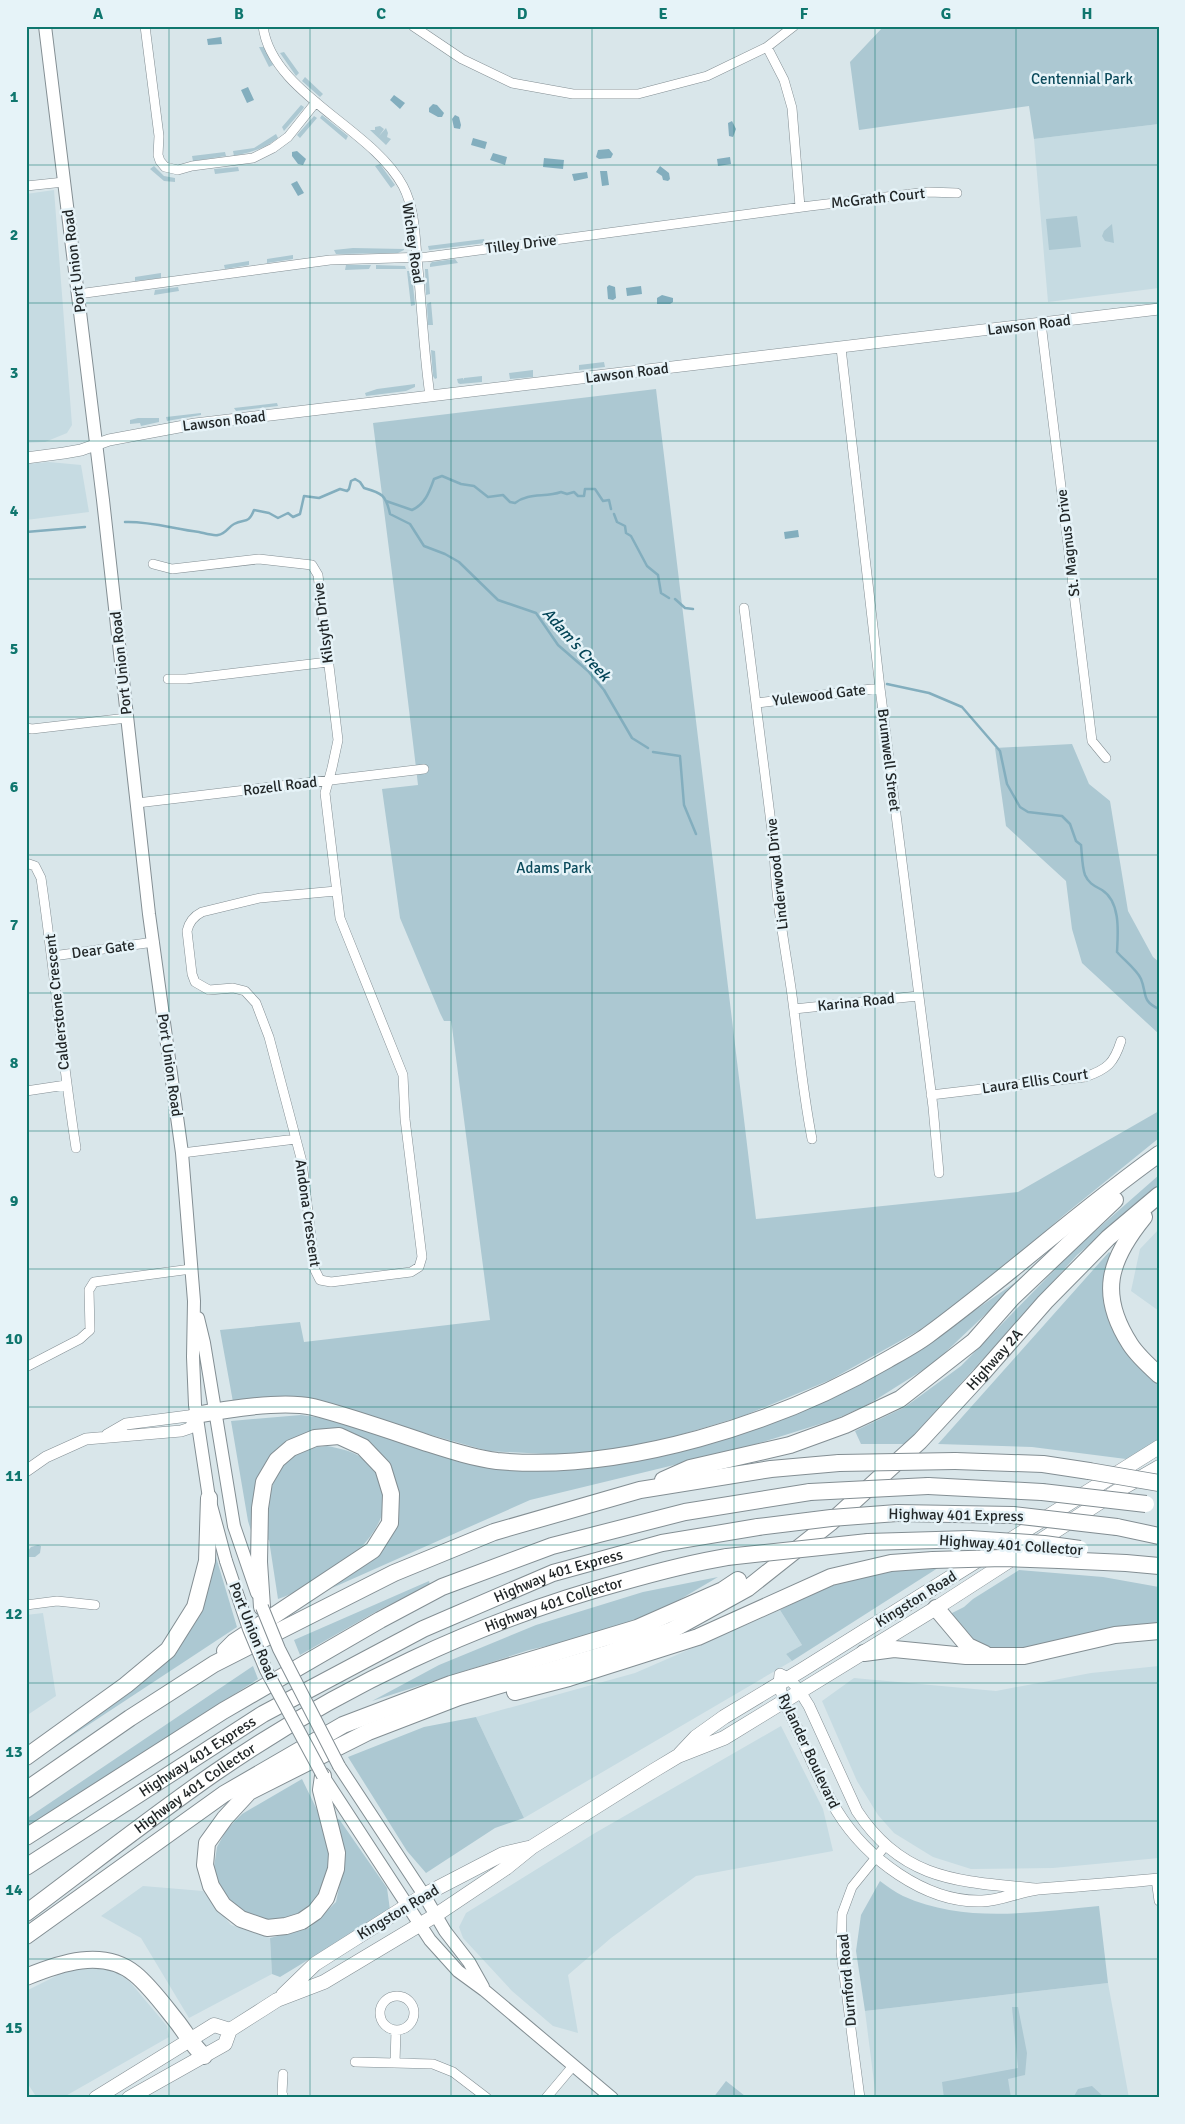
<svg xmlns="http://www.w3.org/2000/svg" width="1185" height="2124" viewBox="0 0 1185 2124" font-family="Signika,sans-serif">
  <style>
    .built { fill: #c6dbe2 }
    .green { fill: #acc8d2 }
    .water { fill: #83aebe }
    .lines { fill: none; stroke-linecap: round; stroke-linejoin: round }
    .stream { stroke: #83aebe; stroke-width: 2.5 }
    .minor-casing { stroke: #838e93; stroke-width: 10 }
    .tertiary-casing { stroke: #838e93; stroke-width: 12 }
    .secondary-casing { stroke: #838e93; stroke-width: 14 }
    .primary-casing { stroke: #838e93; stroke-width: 15 }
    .motorway-casing { stroke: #838e93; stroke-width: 18 }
    .minor { stroke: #fff; stroke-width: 9 }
    .tertiary { stroke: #fff; stroke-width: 11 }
    .secondary { stroke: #fff; stroke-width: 12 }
    .primary { stroke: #fff; stroke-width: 14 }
    .motorway { stroke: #fff; stroke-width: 16 }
    .secondary-bridge-casing { stroke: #838e93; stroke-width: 14; stroke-linecap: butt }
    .motorway-bridge-casing { stroke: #838e93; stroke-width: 18; stroke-linecap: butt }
    .secondary-bridge { stroke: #fff; stroke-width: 12 }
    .motorway-bridge { stroke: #fff; stroke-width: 16 }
    .grid { fill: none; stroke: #0f766e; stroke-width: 1; stroke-opacity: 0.55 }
    .labels { text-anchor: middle; stroke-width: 5; stroke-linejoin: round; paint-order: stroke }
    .park-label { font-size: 15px; fill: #0b4a5b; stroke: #e6f3f8 }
    .street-label { font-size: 15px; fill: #222728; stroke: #e6f3f8 }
    .water-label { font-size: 16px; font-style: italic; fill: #044557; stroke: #e6f3f8 }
    .neatline { fill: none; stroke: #0f766e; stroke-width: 2 }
    .grid-label { font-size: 16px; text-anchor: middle; font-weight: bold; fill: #0f766e }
  </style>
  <rect width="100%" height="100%" fill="#d9e6ea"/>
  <path class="built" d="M1159,124v164l-111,14 -14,-163z
    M54,190l18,235 -5,8 -22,9 -19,1v-249z
    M49,462l32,3 8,47 -63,8v-56z
    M1159,1229v82l-28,-20 9,-42z
    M780,1610l22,35 -16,9 6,7 -268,157 -48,-101 159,-44z
    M43,1613l13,83 -30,20v-101z
    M1159,1666v192l-106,10 -82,1 -38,-12 -39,-24 -16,-18 -21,-34 -35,-80 32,-23 142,13 95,-18z
    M781,1726l42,83 10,42 -137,25 -85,62 -43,37 10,58 -25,-7 -41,-35 -49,-53 -4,-11 7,-14 129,-80z
    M143,1886l60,5 28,34 39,13 2,36 -83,44 -48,-80 -40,-22z
    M88,1965l26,5 16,12 37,44 2,11 -107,61h-25l-11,-17v-90l38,-19z
    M1108,1983l21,115h-253l-11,-87z"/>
  <path class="green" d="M884,26h275v98l-125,15 -5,-33 -170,24 -9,-68z
    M264,47l9,18 -4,2 -10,-20z
    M284,52l15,21 -3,3 -16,-23z
    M305,77l18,17 -3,3 -18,-16z
    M301,105l3,2 -1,2 -19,22 -2,-4z
    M322,115l26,21 -2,4 -26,-22z
    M314,116l3,2 -17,20 -3,-3z
    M380,126l4,3 -5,7 7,-8 2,5 -1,4 4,2 -5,6 -16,-15h5v-3z
    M276,134l2,4c-14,11 -27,14 -44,18l-1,-5 21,-3z
    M225,152l1,4 -33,5 -1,-5z
    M380,164l15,21 -4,3 -16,-22z
    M154,166l10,10 11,2v4l-11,-1 -14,-12z
    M238,167l1,4 -24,3 -1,-5z
    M1077,216l4,31 -32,3 -3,-31z
    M1112,224l2,19 -9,-2 -3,-5 2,-5z
    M484,239l1,4 -56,7 -1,-4z
    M353,248l51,1v1l-6,3 -62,1 -2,-4z
    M293,255v4l-26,4v-4z
    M455,259l3,4 -28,4v-3l2,-2z
    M249,261v4l-24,4 -1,-4z
    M346,265h25l-2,4 -24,1z
    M376,265l29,1 1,3h-30z
    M425,269h3l2,25 -4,1z
    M407,271h4l1,4 3,30 -4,1z
    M161,273v5l-26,3v-4z
    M178,287l1,4 -25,4 1,-5z
    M431,302l2,23h-5l-1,-21z
    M431,350l4,1 2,27 -2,1 -2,-3z
    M604,362l1,5 -26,3v-5z
    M533,370v7l-23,2 -1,-6z
    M482,376v6l-22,2 -2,-1 -1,-4 6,-1 1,2v-2z
    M415,384v3l-9,4 -40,5 -1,-3 12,-4z
    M656,389l100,830 262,-27 141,-81v27l-95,77 -78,69 -68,47 -88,49 -87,36 -100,30 -77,9 -78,-4 -128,-36 -127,-13 -13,-72 80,-8 4,20 186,-22 -38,-293 -1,-6h-7l-4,-8 -40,-95 -18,-129 36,-4c-14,-121 -30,-242 -45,-362z
    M277,403l1,3 -42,5 -2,-3z
    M201,413v2l-34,6 -1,-4z
    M138,418h21v4l-18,4 -1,-3 -10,1v-4z
    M1072,744l17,40 21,17 18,110 25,46 6,5v72l-77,-71 -10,-34 -6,-48 -60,-55 -11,-78z
    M1159,1175v11l-82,69 -171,189h-45l-6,-13 50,-24 56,-41 116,-119z
    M1109,1252l4,4 -7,51 9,28 44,49v56l-33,19 -94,-12 -94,-3z
    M1029,1273l-95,90 -65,41 -33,15 -96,30 -210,51 -198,88 32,-24 18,-20 11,-69 -52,-44 -57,14 -31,92 -5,-16 -17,-100 70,-6 29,4 211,51 98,-10 111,-29 85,-34 91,-53z
    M327,1446c23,4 46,11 54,36 1,5 5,13 4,18 -3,47 -68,85 -107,99l-9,-59 -3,-1c0,-33 3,-74 38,-89 6,-3 16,-3 23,-4z
    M38,1545l3,1 -1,7 -5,4h-6l-2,-5 4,-5z
    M216,1557l21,70 -211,139 98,-72 77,-87z
    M941,1566l-149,95 -6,-7 16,-9 -22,-35c22,-11 45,-23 68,-29 31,-9 62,-12 93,-15z
    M1019,1570l84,7 56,10v38l-134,25 -45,-2 -30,-34 14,-7 9,-8z
    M718,1577l-61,36 -57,21 -71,16 -157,51 67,-36 97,-40 107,-33z
    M429,1581l1,4 -51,25 -79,45 -6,-15z
    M253,1666l5,13 -232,150v-10z
    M476,1717l48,101 -29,10 -69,45 -19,-22 -59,-94 76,-30z
    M302,1779l19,39 11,46 -14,36 -19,16 -23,6 -23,-4 -22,-13 -13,-16 -4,-22 3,-20 10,-18 15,-15z
    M339,1819l48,69 3,22 -110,67 -8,-3 -2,-36 39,-10 27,-26 4,-19 -7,-62z
    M880,1881c7,5 15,11 23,15 62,28 131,16 196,10l9,77 -243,28 -9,-60 5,-36z
    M1012,2007h6l9,46 -2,22 -17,4 3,19h-67l-2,-16 76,-14z
    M726,2081l19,15 -1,2h-31z
    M1092,2086l13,12h-32l5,-9z"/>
  <path class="water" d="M221,37l1,7 -14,1 -1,-6z
    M248,87l6,13 -7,3 -6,-13z
    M394,95l11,8 -5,6 -10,-9z
    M433,104l4,1 7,8 -2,4h-4l-9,-5v-4z
    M455,115l4,2 2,8 -1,4 -6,-1 -2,-9z
    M732,121l4,8 -3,8 -4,-1 -1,-13z
    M473,138l14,4 -2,7 -14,-4z
    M609,149l4,5 -2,4 -12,1 -3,-2 2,-7z
    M297,151l9,8 -3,6 -5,-1 -6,-8v-4z
    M493,153l14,4 -2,8 -15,-5z
    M730,157l1,7 -13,2 -1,-7z
    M544,158l20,2 -1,9 -20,-2z
    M660,166l9,7 1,6 -2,2 -5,-1 -1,-4 -6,-4z
    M600,171h7l2,14 -7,1z
    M587,172l1,6 -14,3 -2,-7z
    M297,181l7,12 -6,3 -7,-12z
    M609,285l6,2 1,11 -3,2 -5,-1 -1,-12z
    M641,286l1,8 -15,2 -1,-8z
    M662,295l11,3v4l-3,2h-13v-6z
    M798,530l1,7 -14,2 -1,-7z"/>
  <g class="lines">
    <path class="stream" d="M386,501l26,9c13,-6 17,-17 22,-31l8,-3 19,8 13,2 14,11 15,-2 7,7 5,1c14,-11 30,-5 46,-11l6,2 7,-2 4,4h6l1,-7h10l8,12 6,-1 2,9
      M614,514l3,8 8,4 1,7 5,3 16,30 11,9 3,18 8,5
      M125,522c25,-1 49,7 74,10 5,1 14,4 19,3 8,-1 10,-8 16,-11 11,-6 14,1 20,-14l15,3 9,5 10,-5 5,4 7,-3 4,-18 15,2 21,-9 7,2 2,-2 2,-8 4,-2 5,3 4,6c18,5 22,7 26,26l20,10 14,22 21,8 14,8 39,38 38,13 22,32 30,26 16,19 28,48 16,10
      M26,532l59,-5
      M675,599l10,9 8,1
      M887,684l42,9 33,14 38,44 7,33 13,23 8,5 34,4 8,8 6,17 5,4c1,9 1,22 4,30 4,9 10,11 17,15 19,12 16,43 15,62 7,8 20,18 24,27 6,14 0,22 18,30
      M653,752l27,4 4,49 12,29"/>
    <defs>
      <path id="minor" d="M145,26l14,110 -1,19 2,6 5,6 13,3 14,-4 61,-8 20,-10 15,-11 28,-35
        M263,26c8,67 109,102 140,160 13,25 12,55 15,82 4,43 6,86 12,128
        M413,26l49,33 50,24 61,11h65l69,-18 60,-29 27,-21
        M767,47l17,33 8,28 8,99
        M26,186l38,-4
        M78,294l252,-34 97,-3 383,-51 118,-14 29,1
        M1041,323l51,418 14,17
        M841,348l39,340 53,419 6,66
        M153,564l19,5 87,-10 53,6 6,10 20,165 -6,28 -7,25 15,125 63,157 2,44 17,138 -3,10 -8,5 -80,10 -11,-2 -5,-10 -13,-108 -33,-125 -13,-34 -11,-12 -12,-3 -24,2 -14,-8 -3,-8 -5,-43c2,-9 7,-15 15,-19l58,-14 76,-7
        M744,608l30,239c1,48 10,94 17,141 7,50 11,101 21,151
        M168,679h18l142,-17
        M757,703l123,-15
        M26,728l6,1 95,-11
        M137,803l287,-34
        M26,863l9,3 6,12c13,89 21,180 35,270
        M53,956l101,-14
        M794,1009l124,-13
        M26,1091l40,-6
        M931,1095l154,-18c23,-8 29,-14 36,-36
        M182,1153l114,-14
        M26,1367l54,-28 10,-9 -1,-40 5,-8 97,-13
        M26,1605l31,-4 38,4
        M1156,1879l3,22
        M380 2013a17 17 0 1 1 34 0a17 17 0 1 1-34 0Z
        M355,2062l78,2 20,8 34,26
        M395,2063l1,-33
        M283,2074l-1,19 2,5
        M546,2098l27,-32
        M860,2098l-19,-146 1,-38 10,-27 34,-42"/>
      <path id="tertiary" d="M26,458l38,-5 17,-3 28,-10 86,-16 964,-115
        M107,1435l19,-11 70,-9
        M26,1471l20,-14 40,-18 95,-8 9,-3 6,-13
        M1035,1889c-76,-8 -132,-8 -178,-78l-48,-105c-8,-13 -15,-26 -29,-32l-1,10 5,18c19,35 32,75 53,109 29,47 88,92 145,90 19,0 37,-10 56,-12 40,-3 80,-6 121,-10"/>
      <path id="secondary" d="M45,26l58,474 46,414 33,239 12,148 -1,56 2,48 14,93 17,63
        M198,1318l6,25 30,183 23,67
        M339,1766l85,129 21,36 24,31 14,25
        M323,1776l107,164 28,31 26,19 128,108"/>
      <path id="primary" d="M680,1754l16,-17 28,-20 78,-47 357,-223
        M283,1995l32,-31 109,-69 79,-41 25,-6
        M96,2098l118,-73 16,5
        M129,2098l96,-54 5,-14 33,-21 14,-9 47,-18 112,-67 70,-47 26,-21 121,-76 25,-15 46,-18 212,-130 183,-118 40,-23"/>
      <g id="motorway">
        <path d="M1144,1217c-35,43 -46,77 -14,127 7,11 19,22 29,31"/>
        <path d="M196,1415c32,-6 85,-15 117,-8 39,10 78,24 117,37 22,7 44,14 67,17 125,12 283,-38 390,-101 14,-8 29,-16 41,-25 79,-58 151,-124 231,-181"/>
        <path d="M955,1461l88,3 46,7"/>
        <path d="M663,1480l27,-12 100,-23 55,-20 55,-26 74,-58 38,-43 103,-98"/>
        <path d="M928,1486l114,6"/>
        <path d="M897,1513l116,2"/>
        <path d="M1117,1527l42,9"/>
        <path d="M868,1542l102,-3"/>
        <path d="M1059,1560l67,3 33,3"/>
        <path d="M936,1608l32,38 17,8"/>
        <path d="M225,1651l9,-9 139,-92 17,-27 1,-29 -8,-26 -20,-21 -24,-11 -24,2 -24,10 -14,12 -13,22 -4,26 -1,54 3,45"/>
        <path d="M864,1653l30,-4 72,7h58l91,-21 44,-4"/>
        <path d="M515,1692l54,-14 129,-41 133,-60 60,-14 42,-3"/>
        <path d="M26,1757l100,-72 42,-35 27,-43 12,-46 2,-63"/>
        <path id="s1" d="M323,1776l-2,14 16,63 -1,16 -10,29 -11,14 -13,9 -16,5 -19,2 -26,-9 -18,-14 -12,-19 -6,-21 2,-22 18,-25 24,-26 119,-60 91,-35 147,-43 66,-24 76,-42 82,-65 90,-82 60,-65 65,-74 63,-64 51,-43"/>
        <path d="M26,1790l104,-72 84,-54 180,-91 100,-41 146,-42 131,-21 68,-6"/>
        <path d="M26,1837l197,-126 157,-91 62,-33 110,-41 133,-34 125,-20"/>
        <path id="s2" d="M26,1867l237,-153 160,-85 130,-56 109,-30 96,-16"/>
        <path id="s3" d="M26,1913c63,-47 125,-96 190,-141 122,-84 262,-151 406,-190 35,-10 69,-19 105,-25"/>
        <path d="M26,1936l198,-142 119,-69 108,-41 186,-56 86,-38 15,-10"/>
        <path d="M26,1977c34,-14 77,-29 109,-3 16,13 30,33 43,49 9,12 15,23 26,33"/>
      </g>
    </defs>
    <use href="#minor" class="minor-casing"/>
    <use href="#tertiary" class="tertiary-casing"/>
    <use href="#secondary" class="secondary-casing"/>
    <use href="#primary" class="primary-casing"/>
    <use href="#motorway" class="motorway-casing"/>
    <use href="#minor" class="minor"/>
    <use href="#tertiary" class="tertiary"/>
    <use href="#secondary" class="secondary"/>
    <use href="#primary" class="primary"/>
    <use href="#motorway" class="motorway"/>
    <defs>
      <path id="secondary-bridge" d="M226,1561l23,68 17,41 57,106
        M262,1607l17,42 60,117"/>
      <path id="motorway-bridge" d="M839,1463l116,-2
        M1089,1471l70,12
        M810,1492l118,-6
        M1042,1492l104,12
        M1013,1515l104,12
        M758,1527l73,-9 66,-5
        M970,1539l74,5 36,5
        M727,1557l141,-15
        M933,1560l70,-2 56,2"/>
    </defs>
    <use href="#secondary-bridge" class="secondary-bridge-casing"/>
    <use href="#motorway-bridge" class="motorway-bridge-casing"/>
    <use href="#secondary-bridge" class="secondary-bridge"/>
    <use href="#motorway-bridge" class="motorway-bridge"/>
  </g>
  <path class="grid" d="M169,26v2072M310,26v2072M451,26v2072M592,26v2072M734,26v2072M875,26v2072M1016,26v2072M26,165h1133M26,303h1133M26,441h1133M26,579h1133M26,717h1133M26,855h1133M26,993h1133M26,1131h1133M26,1269h1133M26,1407h1133M26,1545h1133M26,1683h1133M26,1821h1133M26,1959h1133"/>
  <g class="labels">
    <g class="park-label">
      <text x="1082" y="84">Centennial Park</text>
      <text x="554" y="873">Adams Park</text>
    </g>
    <g class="street-label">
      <text transform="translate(878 198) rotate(-6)" y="5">McGrath Court</text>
      <text transform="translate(413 243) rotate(82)" y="5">Wichey Road</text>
      <text transform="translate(521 244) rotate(-7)" y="5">Tilley Drive</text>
      <text transform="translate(74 261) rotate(-97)" y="5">Port Union Road</text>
      <text transform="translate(1029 325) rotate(-7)" y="5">Lawson Road</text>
      <text transform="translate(627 373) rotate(-7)" y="5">Lawson Road</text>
      <text transform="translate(224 421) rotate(-7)" y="5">Lawson Road</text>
      <text transform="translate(1068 543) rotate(-97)" y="5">St. Magnus Drive</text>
      <text transform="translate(323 623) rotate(-97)" y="5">Kilsyth Drive</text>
      <text transform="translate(121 663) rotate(-96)" y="5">Port Union Road</text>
      <text transform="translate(819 695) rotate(-7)" y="5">Yulewood Gate</text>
      <text transform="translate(889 760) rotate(83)" y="5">Brumwell Street</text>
      <text transform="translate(280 786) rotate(-7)" y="5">Rozell Road</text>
      <text transform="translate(777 874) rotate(-96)" y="5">Linderwood Drive</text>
      <text transform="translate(103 949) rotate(-8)" y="5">Dear Gate</text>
      <text transform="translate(57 1002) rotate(-96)" y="5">Calderstone Crescent</text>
      <text transform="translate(856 1002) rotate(-6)" y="5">Karina Road</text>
      <text transform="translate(170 1065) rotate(82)" y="5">Port Union Road</text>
      <text transform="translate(1035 1081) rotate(-8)" y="5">Laura Ellis Court</text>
      <text transform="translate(308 1213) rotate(82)" y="5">Andona Crescent</text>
      <text dy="5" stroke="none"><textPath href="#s1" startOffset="1256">Highway 2A</textPath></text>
      <text transform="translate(956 1515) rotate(1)" y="5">Highway 401 Express</text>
      <text transform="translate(1011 1545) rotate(4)" y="5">Highway 401 Collector</text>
      <text dy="5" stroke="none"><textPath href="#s2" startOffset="609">Highway 401 Express</textPath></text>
      <text transform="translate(916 1599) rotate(-32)" y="5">Kingston Road</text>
      <text dy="5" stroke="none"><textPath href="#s3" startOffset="615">Highway 401 Collector</textPath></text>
      <text transform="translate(253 1631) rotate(68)" y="5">Port Union Road</text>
      <text transform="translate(809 1751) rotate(65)" y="5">Rylander Boulevard</text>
      <text dy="5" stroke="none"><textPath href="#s2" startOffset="204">Highway 401 Express</textPath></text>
      <text dy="5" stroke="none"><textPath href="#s3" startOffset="210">Highway 401 Collector</textPath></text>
      <text transform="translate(398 1912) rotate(-31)" y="5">Kingston Road</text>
      <text transform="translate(847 1980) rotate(-95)" y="5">Durnford Road</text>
    </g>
    <g class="water-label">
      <text transform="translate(577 644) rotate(48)" y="6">Adam's Creek</text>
    </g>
  </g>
  <rect width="1185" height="2124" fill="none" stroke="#e6f3f8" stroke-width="55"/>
  <rect x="28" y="28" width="1130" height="2068" class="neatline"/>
  <g class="grid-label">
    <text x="98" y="19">A</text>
    <text x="239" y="19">B</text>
    <text x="381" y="19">C</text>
    <text x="522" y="19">D</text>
    <text x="663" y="19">E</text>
    <text x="804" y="19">F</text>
    <text x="946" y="19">G</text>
    <text x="1087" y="19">H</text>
    <text x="14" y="102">1</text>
    <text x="14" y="240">2</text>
    <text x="14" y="378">3</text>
    <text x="14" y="516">4</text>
    <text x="14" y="654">5</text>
    <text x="14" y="792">6</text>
    <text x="14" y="930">7</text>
    <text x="14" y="1068">8</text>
    <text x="14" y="1206">9</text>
    <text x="14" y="1344">10</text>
    <text x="14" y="1481">11</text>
    <text x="14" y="1619">12</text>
    <text x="14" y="1757">13</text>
    <text x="14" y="1895">14</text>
    <text x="14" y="2033">15</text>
  </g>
</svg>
